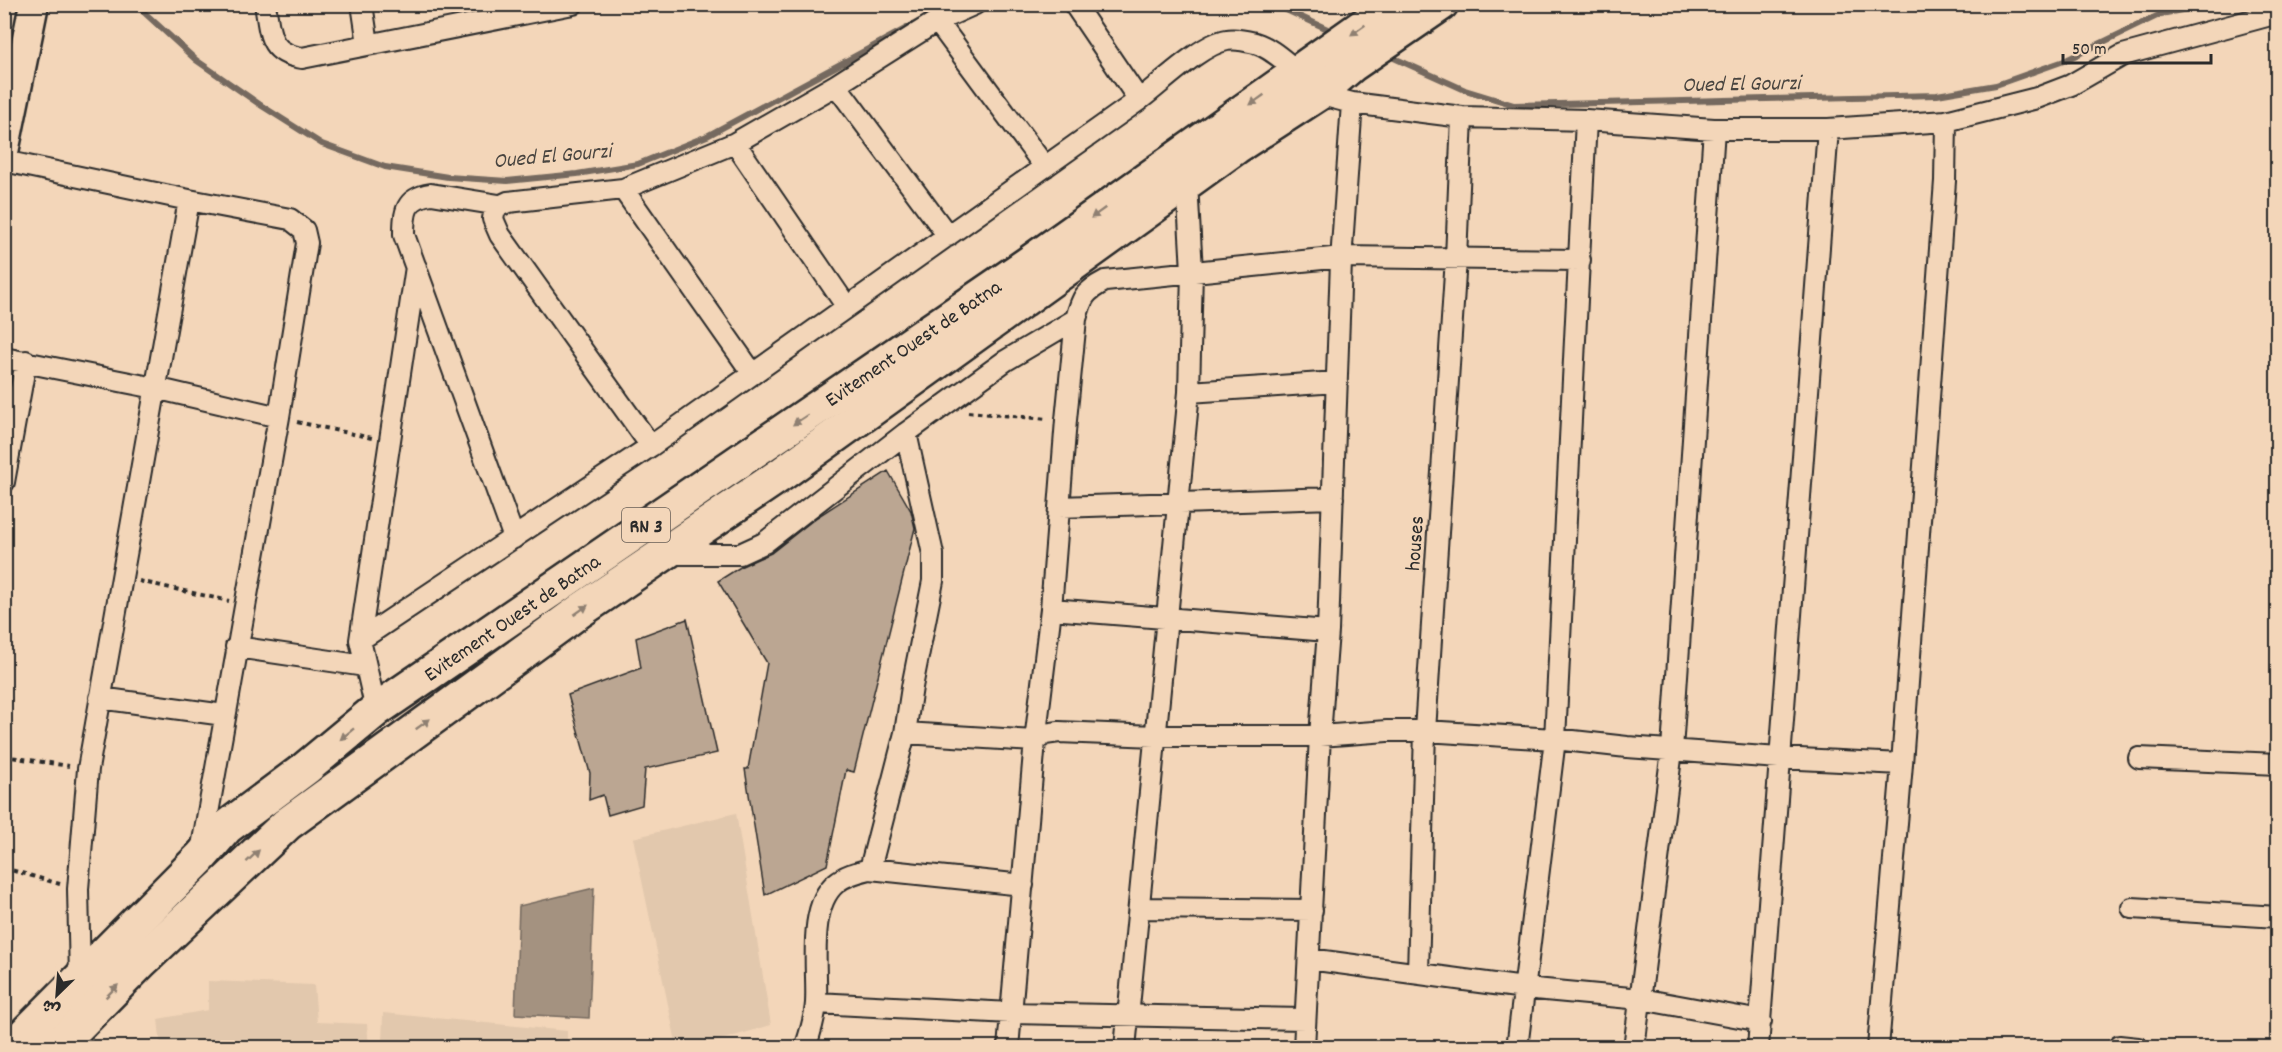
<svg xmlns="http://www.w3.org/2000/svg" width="2282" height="1052" viewBox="0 0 2282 1052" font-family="Dekko,'Playpen Sans Arabic',sans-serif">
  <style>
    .built { fill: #e2c8ad }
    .water { fill: #a49280; stroke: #74695e; stroke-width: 1.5 }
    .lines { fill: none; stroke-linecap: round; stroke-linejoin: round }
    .stream { stroke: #74695e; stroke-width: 6 }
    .building { fill: #bba692; stroke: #2b2b2b; stroke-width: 1.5 }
    .street-casing { stroke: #2b2b2b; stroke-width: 24 }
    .secondary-casing { stroke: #2b2b2b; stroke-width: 33 }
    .highway-casing { stroke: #2b2b2b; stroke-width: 38 }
    .path { stroke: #2b2b2b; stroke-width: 4; stroke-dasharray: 4.5 4.5; stroke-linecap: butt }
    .street { stroke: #f3d6b9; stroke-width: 20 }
    .secondary { stroke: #f3d6b9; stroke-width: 28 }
    .highway { stroke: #f3d6b9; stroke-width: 33 }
    .oneway { fill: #8f8072 }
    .labels { text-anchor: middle; stroke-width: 5; stroke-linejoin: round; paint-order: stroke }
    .shield { fill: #f3d6b9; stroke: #675e56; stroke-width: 1.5 }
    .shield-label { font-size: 20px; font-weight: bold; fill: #2b2b2b }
    .street-label { font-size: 21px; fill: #2b2b2b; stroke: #f3d6b9 }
    .water-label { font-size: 22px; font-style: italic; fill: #494540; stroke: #f3d6b9 }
  </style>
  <rect width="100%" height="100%" fill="#f3d6b9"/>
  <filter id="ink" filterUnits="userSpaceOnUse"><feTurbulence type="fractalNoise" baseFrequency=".0167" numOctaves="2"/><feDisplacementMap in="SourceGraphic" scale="12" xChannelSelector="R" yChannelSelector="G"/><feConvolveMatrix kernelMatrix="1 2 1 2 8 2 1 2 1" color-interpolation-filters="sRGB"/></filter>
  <g filter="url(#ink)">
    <path class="built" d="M736,813l35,212 -74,22h-20l-44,-209z
      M208,981l106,4 3,37 50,2 2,23h-208l-3,-28 50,-9z
      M383,1013l184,18v16h-185z"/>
    <path class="water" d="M594,888l-5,130 -74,-4 4,-108z"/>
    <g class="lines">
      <path class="stream" d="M135,4l61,56 66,46 60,38 63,23 63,10 59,4 70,-7 61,-10 69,-28 213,-115
        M1273,4l61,28
        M1385,54l80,36 49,15 423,-10 59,-10 68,-24 97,-47 52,-10"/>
    </g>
    <path class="building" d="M888,471l23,40 4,17 -61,244 -8,-2 -19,95 -62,30 -20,-126h3l19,-106 -49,-82 24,-15 29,-13 46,-36z
      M687,619l30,134 -72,16 -3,36 -34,10 -5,-20 -14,5 1,-27 -22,-78 73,-27 -5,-30z"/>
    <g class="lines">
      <defs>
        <path id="street" d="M265,4c5,29 3,49 37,54l271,-54
          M362,4l6,40
          M1074,4l65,96
          M937,21l108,146
          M836,85l112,151
          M1318,94l34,9 110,14 124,3 128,9h114l118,-8 91,-23 34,-13 52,-30 155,-42
          M735,143l112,164
          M4,161l185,39
          M623,189l130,185
          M499,205l-68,-11c-26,4 -27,18 -27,41l110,303
          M4,358l151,30 124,29
          M1189,392l148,-10
          M651,446l-151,-211 -7,-16 2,-11 13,-6 115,-13 112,-46 101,-58 101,-64 38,-17
          M4,482l22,-121
          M1059,507l274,-9
          M667,554h73l24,-11 142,-110 99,-72 71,-42c6,-22 8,-27 29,-38l237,-24 238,3
          M1051,609l277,22
          M360,640l291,-194 488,-346c22,-16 62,-56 88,-60 9,-2 20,1 28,3 16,5 29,18 42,28
          M236,647l129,19
          M100,698l124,17
          M376,710l-16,-70 56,-373
          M905,733l130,8 10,-7 14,-2 96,4h165l67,-5h38l130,8 72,8 152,11 123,6
          M2139,758l139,6
          M870,869l35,-136 7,-46 21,-106v-27l-27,-121
          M1140,908l172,2
          M2132,908l146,9
          M1309,959l215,29 117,11 120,22
          M1418,972l7,-241 31,-473 6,-141
          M80,978l-2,-89 10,-120 101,-569 101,19 14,11 3,13 -28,174 -78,435
          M816,1003l195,10 294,6
          M2119,1046l19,2
          M805,1048c5,-14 10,-31 11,-45 2,-34 -9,-96 20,-120 9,-8 22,-11 34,-14l153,16
          M1008,1048l27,-307 16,-132 15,-189 10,-101
          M1125,1048l64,-656 3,-121 -5,-88
          M1304,1048l16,-312 8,-105 13,-370 11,-158
          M1517,1048l38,-309 31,-619
          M1634,1048l38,-298 42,-621
          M1758,1048l70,-919
          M1878,1048l24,-284 43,-583 1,-60"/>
        <path id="secondary" d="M4,152l30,-148"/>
        <g id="highway">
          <path id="s1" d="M11,1048l189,-190 27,-31 79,-59 70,-58 650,-445 368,-261"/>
          <path d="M56,1048l86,-87 145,-137 294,-214 202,-137 453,-326 82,-53 34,-29 89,-61"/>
        </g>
      </defs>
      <use href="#street" class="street-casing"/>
      <use href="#secondary" class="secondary-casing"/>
      <use href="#highway" class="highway-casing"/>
      <path class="path" d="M968,412l79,7
        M297,422l75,16
        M139,581l90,20
        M4,756l65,10
        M4,868l56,16"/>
      <use href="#street" class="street"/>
      <use href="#secondary" class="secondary"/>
      <use href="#highway" class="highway"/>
    </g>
    <defs><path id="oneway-solid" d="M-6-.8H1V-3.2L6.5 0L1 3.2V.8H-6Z" transform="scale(1.5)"/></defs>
    <g class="oneway">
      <use href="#oneway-solid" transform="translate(1358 30) rotate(145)"/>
      <use href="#oneway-solid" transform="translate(1257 100) rotate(145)"/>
      <use href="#oneway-solid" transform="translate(1098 213) rotate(144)"/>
      <use href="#oneway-solid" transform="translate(800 420) rotate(146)"/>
      <use href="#oneway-solid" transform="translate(581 610) rotate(-35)"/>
      <use href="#oneway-solid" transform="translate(423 724) rotate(-36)"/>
      <use href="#oneway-solid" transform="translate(347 734) rotate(141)"/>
      <use href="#oneway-solid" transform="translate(253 856) rotate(-43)"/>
      <use href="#oneway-solid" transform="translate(112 991) rotate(-45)"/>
    </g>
  </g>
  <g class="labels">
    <rect class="shield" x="622" y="508" width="48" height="34" rx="4.5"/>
    <g class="shield-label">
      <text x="646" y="532">RN 3</text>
    </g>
    <g class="street-label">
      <text dy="7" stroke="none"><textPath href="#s1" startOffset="1149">Evitement Ouest de Batna</textPath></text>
      <text transform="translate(1414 543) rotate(-86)" y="7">houses</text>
      <text dy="7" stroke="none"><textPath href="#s1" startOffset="663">Evitement Ouest de Batna</textPath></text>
    </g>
    <g class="water-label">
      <text transform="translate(1741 82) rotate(-1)" y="8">Oued El Gourzi</text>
      <text transform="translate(552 154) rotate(-5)" y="8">Oued El Gourzi</text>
    </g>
  </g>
  <rect width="2282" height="1052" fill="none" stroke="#f3d6b9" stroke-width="24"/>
  <rect x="12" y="12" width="2258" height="1028" fill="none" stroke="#2b2b2b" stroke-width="2" filter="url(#ink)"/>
  <g transform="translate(57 995) rotate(205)" stroke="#f3d6b9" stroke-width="4.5" paint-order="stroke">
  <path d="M0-4.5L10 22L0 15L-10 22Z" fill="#2b2b2b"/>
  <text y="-9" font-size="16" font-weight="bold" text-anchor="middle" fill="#2b2b2b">ش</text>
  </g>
  <path d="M2063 54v9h148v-9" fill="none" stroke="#2b2b2b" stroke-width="3"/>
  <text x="2072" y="54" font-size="18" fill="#2b2b2b" stroke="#f3d6b9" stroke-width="4.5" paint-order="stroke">50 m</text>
</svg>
